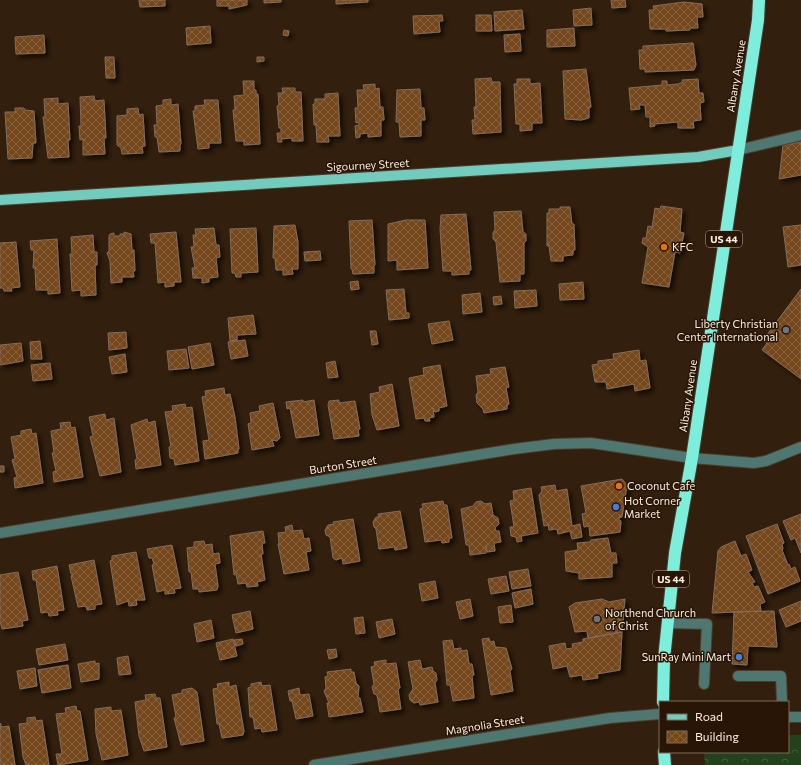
<svg xmlns="http://www.w3.org/2000/svg" width="801" height="765" viewBox="0 0 801 765" font-family="Commissioner,sans-serif">
  <style>
    .park { fill: url(#park-crowns) }
    .building { fill: url(#building-cross-hatch); stroke: #846d5a; filter: url(#shadow) }
    .lines { fill: none; stroke-linecap: round; stroke-linejoin: round }
    .minor-casing { stroke: #4e3c2b; stroke-width: 12 }
    .major-casing { stroke: #4e3c2b; stroke-width: 12 }
    .highway-casing { stroke: #4e3c2b; stroke-width: 14 }
    .minor { stroke: #4d7770; stroke-width: 10 }
    .major { stroke: #71ccbe; stroke-width: 10 }
    .highway { stroke: #7eeedc; stroke-width: 12 }
    .food-dot { fill: #e8710a; stroke: #281505; stroke-width: 1.5 }
    .worship-dot { fill: #6b7280; stroke: #281505; stroke-width: 1.5 }
    .shop-dot { fill: #3f7fe0; stroke: #281505; stroke-width: 1.5 }
    .labels { text-anchor: middle; stroke-width: 3; stroke-linejoin: round; paint-order: stroke }
    .shield { fill: #281505; stroke: #bbaca0; stroke-width: 1 }
    .shield-label { font-size: 10px; font-weight: bold; fill: #faede2 }
    .street-label { font-size: 11px; fill: #faede2; stroke: #281505 }
    .poi-label { font-size: 11px; fill: #faede2; stroke: #281505; text-anchor: start }
  </style>
  <defs>
    <pattern id="park-crowns" width="20" height="18" patternUnits="userSpaceOnUse"><rect width="20" height="18" fill="#23421b"/><path d="M2 6a3 3 0 1 1 6 0M12 15a3 3 0 1 1 6 0" fill="none" stroke="#445e3c"/></pattern>
    <pattern id="building-cross-hatch" width="8" height="8" patternUnits="userSpaceOnUse"><rect width="8" height="8" fill="#74471b"/><path d="M0 0l8 8M0 8l8-8" fill="none" stroke="#89623c"/></pattern>
    <filter id="shadow"><feDropShadow dx="3.5" dy="3.5" stdDeviation="2" flood-color="#0009"/></filter>
  </defs>
  <rect width="100%" height="100%" fill="#321f0d"/>
  <path class="park" d="M788,735h13v30h-96l-1,-13h84z"/>
  <path class="building" d="M139,0h26v6l-25,1z
    M217,0h30v5l-18,4v-3h-12z
    M264,0h17v2l-17,1z
    M336,0h32v2l-32,2z
    M611,0h14l1,7 -14,1z
    M684,2l18,2 1,13h-6l1,11h-8v2l-24,1v-2h-16l-1,-19h5l-1,-4z
    M591,8l1,17 -18,1 -1,-16z
    M522,10l2,19 -29,2 -1,-19z
    M442,15l1,6h-4l1,11 -26,2 -1,-18z
    M476,15h15l1,16h-16z
    M210,26l1,17 -24,2 -1,-17z
    M574,28l1,18 -28,1v-17z
    M284,30l5,1 -1,5 -5,-1z
    M520,34l1,17 -16,1 -1,-17z
    M44,35l1,18 -29,1 -1,-17z
    M693,43l3,22 -2,5 -49,2v-3h-5l-1,-19h4v-4z
    M105,57h9l1,21h-9z
    M257,57h7v4l-7,1z
    M586,69l5,38 -2,1v10l-8,2 -16,-1 -2,-48z
    M491,78l1,4h8l1,50 -28,2 -1,-14h3l-1,-13h2l-1,-28z
    M517,79h13v5l10,-1 2,40h-10v7l-12,1v-7h-4l-2,-40h3z
    M698,79l1,14h4l1,9 -4,1 1,17 -8,1 1,7h-16v-6l-24,2 1,2 -5,1v-10h-4l-1,-12h-6l1,4 -9,1 -2,-22 33,-3v-4h5v4l11,-1 5,-2 -1,-2z
    M243,81h11v9h2v4h2l2,50 -16,1v-4h-8l-3,-31h2l-1,-14 10,-1z
    M375,84v5l4,-1 1,19h3l1,13h-3v16l-13,1v-4l-8,1v3l-4,1 -1,-12 4,-1v-3l-3,1 -1,-15h3l-1,-18h7l-1,-5z
    M282,88h13v4h6l2,49h-11v-3l-11,1 1,3h-4l-1,-9h4v-5h-2l-2,-22 2,-1 -1,-12h5z
    M420,89l1,19h3l1,12h-4v16l-21,1 -1,-15h-3l1,-32z
    M338,93l2,43h-12l1,6h-12l-1,-17h-2l-1,-21h2v-5h10v-5z
    M94,96l1,5 9,-1 2,38h-2l1,16 -22,1v-16l-3,1 -1,-14h2l-1,-29z
    M58,98v6l10,-1 2,37h-2l1,17 -21,1 -5,-41h2l-1,-18z
    M171,99v6l7,-1 3,40 -1,1v6l-21,1 -2,-15h-2l-1,-12h3l-1,-19 7,-1v-5z
    M204,100h14l3,43h-12v5l-11,1 -5,-38h2v-5l10,-1z
    M15,108h9l1,2 9,1 2,32h-3l-1,15 -24,1 -3,-47h10z
    M138,108l1,7 4,-1 2,32 -3,1 1,6 -21,1 -1,-6 -4,-3v-29l10,-1v-6z
    M801,142v33l-22,4 4,-34z
    M661,206l21,3 -2,23 4,1 -4,20 -5,-1 -6,35 -27,-4 6,-36 -6,-4 1,-5h3l2,-12 4,1 3,-19 5,1z
    M560,207h10l2,17h2l1,26h-2v5l-10,1v5h-12l-2,-15h-2v-33h2v-4h11z
    M521,211l2,21 3,2v7l-2,2v31h-4v7l-20,1 -4,-40 -3,-3v-7l2,-2 -1,-18z
    M466,214l5,56h-2v4l-17,1v-4h-9l-3,-42 1,-14z
    M372,220l3,45h-1v8l-21,1 -1,-5h-1l-2,-48z
    M406,220h19l3,48 -31,2v-10l-9,1v-37z
    M295,225l3,17v27h-6l1,5 -10,1v-5h-7l-1,-12h-2l1,-32z
    M801,225v40l-13,2 -5,-40z
    M214,228l2,17h3l1,12 -4,1 2,19 -9,1v4l-7,1v-5h-9l-1,-10h3l-4,-21h3l-1,-12h3l-1,-6z
    M256,228l2,44 -17,1v4h-5l-1,-4h-3l-2,-44z
    M124,232l7,2 1,16h2l1,21h-2l1,6h-12v5l-11,1 -1,-22 -3,-8 2,-2v-15l1,-2 4,-1v3h6v-2h4z
    M176,232l5,50h-7v4l-9,1v-5l-7,1 -3,-40h-4l-1,-9z
    M93,235l1,17h3v13h-2l1,30 -15,1v-6l-9,1 -2,-37h2l-1,-17z
    M57,239l3,54 -12,1v-4h-12l-1,-22h-2l1,-18h-3l-1,-9z
    M16,242l4,45 -9,1 1,3h-8l-1,-3h-3v-45z
    M320,251l1,9 -16,1 -1,-9z
    M358,281l1,8 -8,1 -1,-8z
    M583,282l1,17 -24,1 -1,-16z
    M404,289l2,24h3v5l-20,2 -3,-30z
    M801,289v90l-39,-29 5,-7 -4,-3z
    M536,290l1,16 -22,2 -1,-17z
    M480,293l2,19 -19,2 -1,-19z
    M501,296l1,8 -8,1 -1,-8z
    M253,315l3,19 -19,1v5l-7,1 -2,-23z
    M449,321l4,19 -21,4 -4,-20z
    M370,331h6l2,13 -6,1z
    M126,332l1,16 -18,2 -1,-17z
    M245,340l3,16 -17,3 -3,-17z
    M40,341l2,18h-11l-1,-17z
    M21,343l2,18 -23,4v-20z
    M210,343l4,22 -22,4 -4,-22z
    M186,349l3,19 -20,2 -2,-19z
    M639,350l1,11 6,-1 4,28 -15,3 -1,-7 -27,5 -1,-7h-11l-3,-17 6,-1v-3l16,-2 -1,-5z
    M125,354l2,18 -15,2 -3,-17z
    M335,361l3,16 -10,1 -2,-15z
    M50,363l2,16 -19,2 -2,-16z
    M440,365l7,41 -8,2v3l-4,1 -2,-4 1,9 -5,1 1,3h-5l-1,-3 -8,1 -7,-41 15,-3 -1,-7z
    M505,367l4,20 -3,1 3,16 -2,1v4l-23,4 -1,-4 -6,-6 -1,-8 2,-3 -2,-16 15,-2 -1,-5z
    M392,384l7,42 -22,4 -5,-15 -2,-21 10,-2 -1,-5z
    M224,388l1,7 5,-1 5,23 4,32h-1v4l-33,6 -2,-18 6,-1 -7,-43 4,-1 -1,-5z
    M303,400v2l11,-2 5,35 -23,3 -6,-30 -3,1 -1,-7z
    M339,400v3l16,-2 5,28h-2l1,7 -25,3 -6,-34 1,-4z
    M273,403l7,35 -3,3 -5,-1 2,6 -22,4 -4,-26 3,-1 -1,-10 10,-2 -1,-5z
    M185,404l1,4 6,-1 7,54 -24,4 -1,-6 -4,-1 -1,-11h2l-6,-35 8,-1 -1,-5z
    M105,414l1,6 8,-2 7,54 -21,4 -10,-39 3,-1 -4,-19z
    M147,419l1,4 7,-2 6,44 -25,4 -1,-9 2,-1 -6,-34z
    M70,422l1,6 4,-1 8,50 -29,5 -1,-10 3,-1 -4,-18h2l-3,-22 10,-2 -1,-6z
    M31,429l1,5 4,-1 7,50 -28,5 -1,-10 3,-1 -5,-17 3,-1 -4,-22 10,-2v-4z
    M0,466h4v6h-4z
    M622,479l5,6 -5,32 -3,1v2l2,1 -1,11 -30,4 -1,-10 -5,1 -2,-13 4,-1 -5,-27z
    M555,485l1,6 11,-2 5,37 8,-2 2,13 -10,2 -2,-8 -12,3 -1,-5 -8,1 -1,-5 -4,1 -5,-31 3,-4 -1,-4z
    M531,488l7,45 -17,3 1,5 -5,1 -1,-5 -5,-1 -1,-9h4l-4,-26 4,-1 -1,-9z
    M443,501l1,4h3l5,33h-3v4l-7,1 -1,-3 -16,2 -5,-33 3,-1 -1,-4z
    M481,501l4,3 6,-1 2,12 5,3 1,6 -4,4 1,3h3l2,11 -7,1 1,8 -8,1 -1,-7v8l-16,2 -1,-10h-3l-5,-36 12,-3 3,-4z
    M400,511l7,37 -12,2 -1,-3 -15,2 -3,-20 -2,-2 -1,-5 3,-5h3l-1,-3z
    M801,514v39l-6,-15 -4,2 -8,-19z
    M353,519l7,42 -17,3 -1,-6 -6,2 -3,-2 -3,-21 -4,-2 -1,-5 3,-5 6,-1 -1,-2z
    M777,524l7,19 -2,1 1,5 -1,1 6,15 1,-1 2,5 4,-2 5,14 -32,13 -22,-58z
    M292,525l1,6 9,-1 2,9 5,-1 2,13 -5,1 3,18 -25,4 -6,-30h1l-1,-11 8,-1 -1,-5z
    M263,531l2,12h-3l1,11h-2l4,26 -8,2 1,4 -11,1 -1,-4 -8,1 -2,-10 -2,1 -4,-39z
    M608,538l3,15h5l1,10h-5v14l-33,2v-6l-13,-2 -1,-19 13,-2 -1,-7 13,-1 1,-2z
    M204,541l1,4 7,-1 1,10 6,-1 1,10 -5,1 3,22 -1,4 -18,2v-3h-6l-2,-17h-2l-2,-24 7,-1v-5z
    M735,541l6,15 5,-2 6,16 -4,2 7,10 -3,1 2,4 4,-1 7,16 -5,2 1,7 -49,2 6,-62 3,-4z
    M172,545l9,43 -7,1 1,4 -10,1v-4l-8,2 -5,-27 2,-1 -2,-6h-3l-2,-9z
    M136,552l9,48h-9l1,5 -8,1 -1,-5 -11,4 -7,-44 2,-1v-4z
    M94,560l8,44 -7,1v4l-8,1 -1,-4 -8,1 -7,-31 2,-2h-2l-2,-9z
    M57,566l7,44 -7,1 1,4 -9,1 -1,-4 -7,1 -5,-33h-3l-1,-9z
    M528,569l3,17 -19,3 -3,-17z
    M18,572l10,48 -6,1 1,5 -21,3 -2,-8v-46z
    M506,576l3,15 -18,3 -3,-15z
    M435,581l3,17 -16,3 -3,-17z
    M531,589l2,15 -18,4 -3,-15z
    M470,599l3,17 -13,3 -4,-17z
    M602,599l7,3 16,-3 -3,33 -34,6 -1,-7 -12,1 -6,-25 6,-4z
    M801,601v20l-15,6 -7,-17z
    M511,605l2,17 -13,1 -2,-16z
    M250,611l3,18 -17,4 -4,-18z
    M774,611l3,36 -29,-1 -1,19 -15,-1 2,-52z
    M363,617l2,16 -9,1 -2,-16z
    M392,619l3,15 -16,4 -3,-16z
    M211,620l3,18 -17,4 -3,-18z
    M622,632l-2,38 -23,4 1,4 -15,2 -1,-5 -12,2 -3,-11 -14,3 -4,-23 16,-3 1,6 7,-1 -1,-4 11,-2v-3z
    M489,638l1,4 4,-1 1,6 11,1 6,21 -2,2 3,20 -22,4 -9,-56z
    M233,639l4,17 -17,4 -4,-17z
    M242,639l1,5 -7,2 -2,-6z
    M452,640l2,9 7,-1v3l6,-1 2,14h3l2,11h-2l2,23 -21,3 -3,-16h-3l-4,-44z
    M65,644l3,16 -29,5 -3,-16z
    M336,649l1,8 -8,2 -2,-9z
    M128,656l3,18 -12,1 -2,-17z
    M386,660v4l10,-1 4,25 -2,1 3,20 -21,3 -3,-17 -3,-1 -2,-7 2,-3 -3,-17 4,-1 -1,-4z
    M420,660l2,9 10,-2 1,4 3,2 1,7 -2,3 3,19 -18,3 -1,-3 -5,1 -4,-3 -1,-5 4,-6 -5,-27z
    M95,661v3l4,-1v16l-18,3 -3,-18z
    M68,665l3,23 -29,5 -4,-23z
    M35,668l2,18 -17,3 -3,-18z
    M351,669v3h3l2,11 3,3 -1,12h2l3,14 -34,5 -2,-14h2l-5,-12 2,-3 -1,-11 3,-1 -1,-4z
    M229,682v5l7,-2 8,46 -1,4 -21,3 -3,-14h-2l-4,-35 5,-1 -1,-4z
    M261,682l1,4 8,-1 7,45 -15,2 -1,-4 -6,1 -2,-12h-3l-2,-29 3,-1v-3z
    M192,688l5,4 7,49 -23,4 -7,-27 2,-1 -4,-22 10,-2v-3z
    M299,688l1,7 9,-1 4,22 -17,3 -4,-18h-2l-2,-10z
    M155,694l1,4h4l7,49 -23,4 -5,-15 -4,-34 11,-2 -1,-5z
    M76,706l1,5h3l8,49 -30,5 -2,-11h6l-6,-40 10,-1 -1,-5z
    M111,707v4l10,-1 7,45 -26,5 -6,-26 -1,-25z
    M35,717l1,4 6,-1 7,45h-23l-3,-8 -4,-33 8,-1v-5z
    M0,723l2,4 7,-1 6,39h-15z"/>
  <g class="lines">
    <defs>
      <path id="minor" d="M738,150l63,-15
        M0,533l514,-84 40,-5 37,-1 101,15 62,5 12,-2 35,-14
        M667,623l40,1 -3,60
        M738,676h43l1,26
        M788,717h13
        M314,765l296,-47 50,-4"/>
      <path id="major" d="M0,200l698,-43 40,-7"/>
      <path id="highway" d="M663,702l1,-43 11,-106 17,-95 66,-438 1,-20
        M664,752l1,13"/>
    </defs>
    <use href="#minor" class="minor-casing"/>
    <use href="#major" class="major-casing"/>
    <use href="#highway" class="highway-casing"/>
    <use href="#minor" class="minor"/>
    <use href="#major" class="major"/>
    <use href="#highway" class="highway"/>
  </g>
  <g class="food-dot">
    <circle cx="664" cy="247" r="4"/>
    <circle cx="619" cy="486" r="4"/>
  </g>
  <g class="worship-dot">
    <circle cx="786" cy="330" r="4"/>
    <circle cx="597" cy="619" r="4"/>
  </g>
  <g class="shop-dot">
    <circle cx="616" cy="507" r="4"/>
    <circle cx="739" cy="657" r="4"/>
  </g>
  <g class="labels">
    <g class="shield">
      <rect x="706" y="231" width="36" height="16" rx="3"/>
      <rect x="653" y="571" width="36" height="16" rx="3"/>
    </g>
    <g class="shield-label">
      <text x="724" y="243">US 44</text>
      <text x="671" y="583">US 44</text>
    </g>
    <g class="street-label">
      <text transform="translate(736 76) rotate(-81)" y="4">Albany Avenue</text>
      <text transform="translate(368 165) rotate(-3)" y="4">Sigourney Street</text>
      <text transform="translate(688 396) rotate(-82)" y="4">Albany Avenue</text>
      <text transform="translate(343 465) rotate(-9)" y="4">Burton Street</text>
      <text transform="translate(485 725) rotate(-9)" y="4">Magnolia Street</text>
    </g>
    <g class="poi-label">
      <text x="672" y="251">KFC</text>
      <text x="778" y="328" text-anchor="end">Liberty Christian<tspan x="778" dy="13">Center International</tspan></text>
      <text x="627" y="490">Coconut Cafe</text>
      <text x="624" y="505">Hot Corner<tspan x="624" dy="13">Market</tspan></text>
      <text x="605" y="617">Northend Chrurch<tspan x="605" dy="13">of Christ</tspan></text>
      <text x="731" y="661" text-anchor="end">SunRay Mini Mart</text>
    </g>
  </g>
  <rect x="659" y="701" width="130" height="52" fill="#281505" stroke="#7c6b5d"/>
  <rect x="667" y="714" width="20" height="6" fill="#71ccbe" stroke="#7c6b5d"/>
  <text x="695" y="721" font-size="12" fill="#faede2">Road</text>
  <rect x="667" y="731" width="20" height="12" fill="url(#building-cross-hatch)" stroke="#7c6b5d"/>
  <text x="695" y="741" font-size="12" fill="#faede2">Building</text>
</svg>
